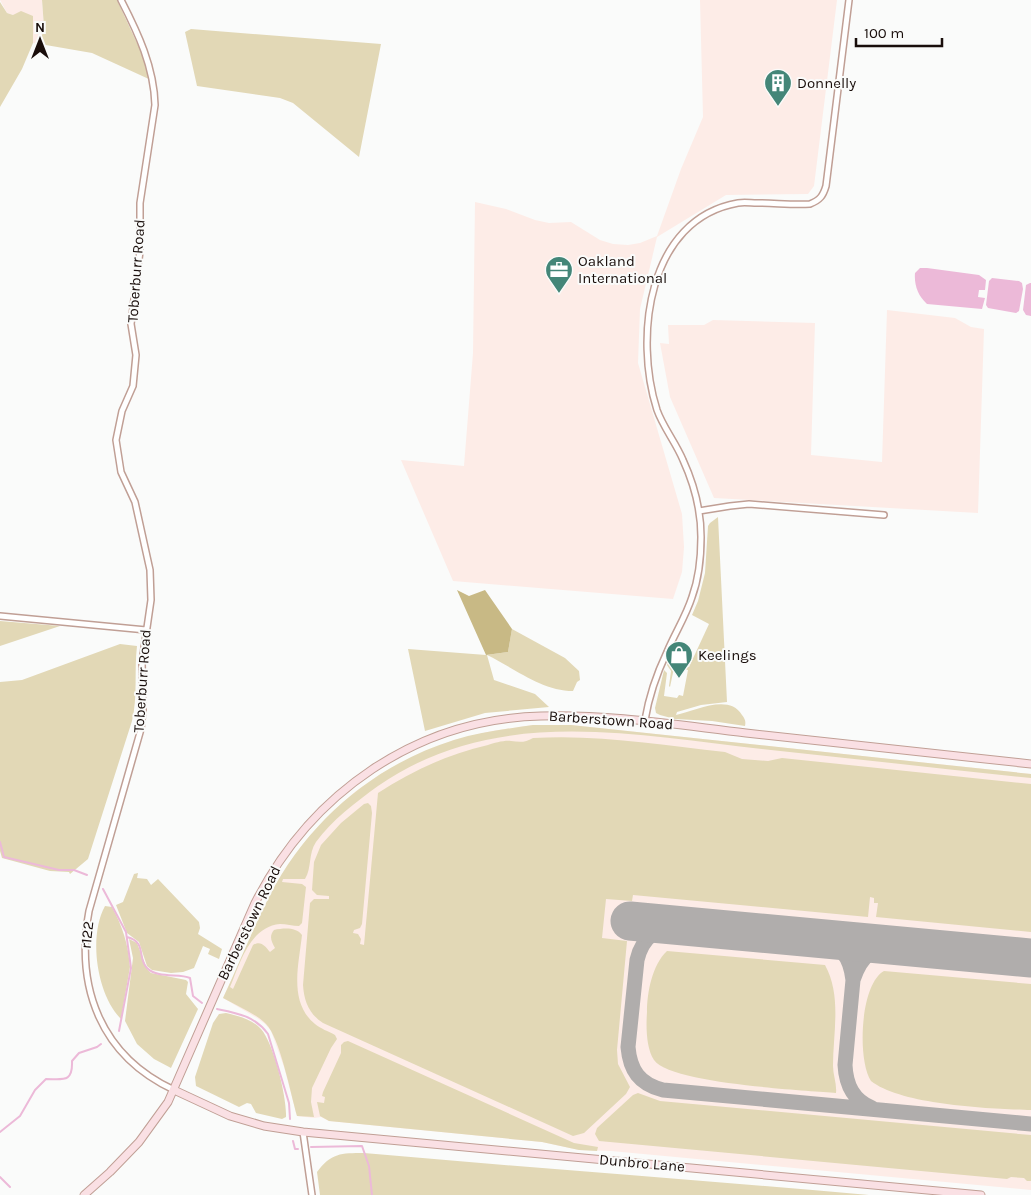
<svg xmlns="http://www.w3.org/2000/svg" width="1031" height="1195" viewBox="0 0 1031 1195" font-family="Karla,sans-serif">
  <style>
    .built { fill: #fdece7 }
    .green { fill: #e2d8b6 }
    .forest { fill: #c8b985 }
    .water { fill: #ecb9d8 }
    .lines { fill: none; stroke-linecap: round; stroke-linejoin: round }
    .stream { stroke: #ecb9d8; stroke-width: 2 }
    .taxiway { stroke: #b0adac; stroke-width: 15 }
    .runway { stroke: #b0adac; stroke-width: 39 }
    .street-casing { stroke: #c09f95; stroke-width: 8 }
    .secondary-casing { stroke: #c09f95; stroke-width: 9 }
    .street { stroke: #fff; stroke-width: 5 }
    .secondary { stroke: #fae0e4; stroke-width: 7 }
    .labels { text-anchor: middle; stroke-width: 4; stroke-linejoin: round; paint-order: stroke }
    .poi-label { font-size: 15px; fill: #190e0b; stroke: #fafbfa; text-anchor: start }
    .street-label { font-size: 15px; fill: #190e0b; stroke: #fafbfa }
  </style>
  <rect width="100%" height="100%" fill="#fafbfa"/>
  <path class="built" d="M0,0h42l2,27 -4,17 -7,-1 -1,-27 -19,-1 -6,-2z
    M700,0h137l-23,186 -6,8 -82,1 -69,42 -17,72 -2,54 44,151 2,33 -2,25 -9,27 -220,-18 -52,-121 63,6 9,-113 2,-151 31,7 29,11 14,3 22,-1 29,18 13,4 15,1 12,-2 17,-7 24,-67 22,-52z
    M887,310l68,8 16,9 13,2 -6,184 -264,-15 -44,-101 -10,-54 9,1 -1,-19h36l9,-5 102,3 -4,132 71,7z
    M533,725h38l460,49v416l-420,-39 -32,-1 -37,-8 -213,-21 -8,-4 -7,1 -17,-2 -13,-49 -13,-36 -6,-7 -8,-6 -34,-20 48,-104 16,-28 20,-27 23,-25 26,-23 23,-16 35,-19 40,-16 38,-9z"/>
  <path class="green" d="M42,0h75l26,56 8,24 -59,-27 -52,-9 4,-17z
    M0,2l7,11 6,2 8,-4 12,5v27l-11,26 -22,38z
    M191,29l190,15 -22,113 -66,-54 -13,-5 -83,-12 -12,-54z
    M718,517l9,185 -26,3 -24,7 -1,3c19,-4 53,-22 66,0 3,4 4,6 3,11l-33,-5 -37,-2 -15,-4 -4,-2 -1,-5 9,-38 3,3 -3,23 13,2 2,-3 4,1 5,-26 -14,-2 -4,19 -1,-1 2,-15 -4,-6 3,-7 19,9 20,-43 -17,-9 6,-14 7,-28 3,-47 2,-3z
    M0,621l60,5 -60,20z
    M512,629l53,29 14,13 1,9 -3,2 -4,9c-31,0 -59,-23 -86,-36l7,25 41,14 14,13 -64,6 -60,18 -17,-82 78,6 22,-3z
    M120,644l17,2c-3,25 1,50 -5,75l-44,138 -18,15 -1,-2 -19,-1 -48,-13 -2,-7v-169l22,-2z
    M533,725h38l460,49v4c-87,-9 -174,-19 -260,-28 -135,-14 -273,-47 -393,36 -22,16 -46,34 -62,56 -8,12 -4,26 -11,37h-22l-1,3 20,2 4,3 -4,36 -3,3c-6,0 -13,-2 -19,-2 -31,3 -40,40 -50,63l3,2 20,-44c8,-5 12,1 17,7l5,-4c-4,-7 -6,-12 -1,-18 10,-2 22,-3 28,5 -3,29 -14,67 13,89 6,5 13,7 20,11l2,4 -6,9 -19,40 -1,14 3,15 -17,-1c-6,-21 -17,-78 -31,-92 -11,-11 -29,-18 -43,-26 16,-34 30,-70 47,-103 38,-74 106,-131 184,-155 26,-8 52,-11 79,-15z
    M533,738c64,-4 129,7 192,14l17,7 26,2 14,-3 249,26v148l-155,-15 2,-14h-4v-5l-4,-1 -2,20 -235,-22 -1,6 -26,-2 -4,39 25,3 -10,109 1,14 12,23 -4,7 -42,39 -11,3 -250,-113c-14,-9 -19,-22 -20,-38l7,-82 4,-4h15v-3l-12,-1 -5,-5 2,-28 7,-17 20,-22 23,-19 4,-1 3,3 1,7 -10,111 -2,4 -6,2 -1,3 5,1 3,5 -1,5 4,1 14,-152c34,-22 70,-39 110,-48 6,-2 17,-5 23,-4 8,1 14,2 22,-3z
    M138,873l-1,5 10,1 4,6 7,-6 41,43 1,6 -2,6 24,15 -3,10 -11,-5 2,-5 -7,-3 -9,22 -11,4 -12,1 -19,-3 -5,-4 -8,-24 -12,-9 -11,-28 7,-3 11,-28z
    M105,906l7,1c11,21 16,36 18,60l-9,52c-24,-24 -33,-82 -16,-113z
    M129,939l8,4 10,26 4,4 35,7 2,2 -2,12 12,15 -27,59 -17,-9 -17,-15 -12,-23 8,-63z
    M667,951l158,14c17,31 8,68 8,101 0,9 4,18 3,27 -32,-3 -165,-9 -182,-33 -8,-12 -8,-34 -7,-48 0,-19 5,-47 20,-61z
    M884,971l147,13v126c-39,-1 -130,-5 -160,-29 -14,-21 -11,-97 13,-110z
    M226,1013c12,3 26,6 35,16 13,15 26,69 25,88l-4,2 -26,-6 -5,-9 -4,-1 -8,4 -43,-21 -1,-9 18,-54 6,-9z
    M348,1041l226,102 24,4 -1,4 -18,-1 -37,-8 -213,-21 -9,-5 -3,-14 7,1 1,-6 -3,-1 1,-4 18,-39v-8l3,-3z
    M638,1093l22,8 371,34v46h-4l-3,-3 -13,-1 -4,2 -408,-38 -4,-7 2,-6 36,-33z
    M364,1153c168,15 336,27 505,42h-549l-3,-23c14,-19 24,-19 47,-19z"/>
  <path class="forest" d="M457,590l12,6 16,-6 27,39 -4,23 -22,3z"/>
  <path class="water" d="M920,268h7l52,7 7,5 -1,10h-6l-1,7 7,1 -3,11 -55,-5c-9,-8 -13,-19 -12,-31z
    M992,278l27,3 3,2 1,6 -4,22 -3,2 -28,-5 -2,-3 3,-24z
    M1030,283h1v33l-5,-1 -3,-5 3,-25z"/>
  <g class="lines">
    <path class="stream" d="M0,842l4,15 55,13h15l13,5
      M103,889l23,43 5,36 -12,63
      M127,937c20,5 10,21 20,31 11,11 32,5 43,10l3,18 9,7
      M217,1009c20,4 38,7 51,25l21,69 1,16
      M0,1132l20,-16 15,-26 11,-11c17,0 27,4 26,-18l7,-8 18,-6 4,-3
      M293,1141l2,8h3
      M311,1147l51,-1 7,20 3,29
      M0,1177l10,10"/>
    <path class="taxiway" d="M681,926c-24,2 -38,9 -44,34l-9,87c2,23 11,37 35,43l368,34
      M817,938c24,8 33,17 36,42l-8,85c1,20 8,35 27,43
      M853,980c9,-27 20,-32 47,-34"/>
    <path class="runway" d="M630,921l401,37"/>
    <defs>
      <path id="street" d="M121,0c17,33 33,67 34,105l-15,98v48l-9,73 5,31 -3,31 -11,25 -6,29 5,32 14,30 15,68 1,30 -9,62 1,48 -2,19 -52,182c-14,77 12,145 85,179
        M699,511l31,-5 19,-2 135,11
        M0,616l146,14
        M645,720c4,-24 12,-47 22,-68 8,-19 19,-36 25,-55 7,-19 9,-40 9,-60 0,-26 -7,-53 -18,-77 -7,-17 -20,-33 -26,-50 -23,-72 -10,-191 81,-207 6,-1 13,0 19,0 18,0 35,2 53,1 10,-4 13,-8 16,-18l23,-186
        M303,1132l9,63"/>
      <path id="secondary" d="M174,1090l56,26 34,10 39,6 678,63
        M84,1195l26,-23 29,-30 29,-40 87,-199c56,-110 161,-184 286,-187 69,-2 136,9 205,17 95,11 190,21 285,31"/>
    </defs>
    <use href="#street" class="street-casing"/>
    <use href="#secondary" class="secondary-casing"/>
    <use href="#street" class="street"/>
    <use href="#secondary" class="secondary"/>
  </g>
  <defs>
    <symbol id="building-pin" viewBox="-11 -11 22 30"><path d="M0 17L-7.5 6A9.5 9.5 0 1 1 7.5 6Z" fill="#448678" stroke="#fafbfa"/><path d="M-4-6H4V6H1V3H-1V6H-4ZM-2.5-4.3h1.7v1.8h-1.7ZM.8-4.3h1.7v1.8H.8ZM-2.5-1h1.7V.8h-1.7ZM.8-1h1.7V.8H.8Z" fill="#fff"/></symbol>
    <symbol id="office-pin" viewBox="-11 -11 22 30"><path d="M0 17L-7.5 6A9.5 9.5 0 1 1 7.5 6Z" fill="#448678" stroke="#fafbfa"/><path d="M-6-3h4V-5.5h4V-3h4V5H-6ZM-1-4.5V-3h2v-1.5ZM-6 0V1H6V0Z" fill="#fff"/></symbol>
    <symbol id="shop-pin" viewBox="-11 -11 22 30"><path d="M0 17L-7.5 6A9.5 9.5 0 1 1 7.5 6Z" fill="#448678" stroke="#fafbfa"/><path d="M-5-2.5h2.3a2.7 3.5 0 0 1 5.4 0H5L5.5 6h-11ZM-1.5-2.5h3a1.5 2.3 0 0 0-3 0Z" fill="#fff"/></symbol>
  </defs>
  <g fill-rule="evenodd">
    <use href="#building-pin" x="762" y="67" width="32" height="43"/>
    <use href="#office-pin" x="543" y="254" width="32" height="43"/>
    <use href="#shop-pin" x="663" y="639" width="32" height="43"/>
  </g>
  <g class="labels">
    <g class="poi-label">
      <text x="797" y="88">Donnelly</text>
      <text x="578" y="266">Oakland<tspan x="578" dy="17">International</tspan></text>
      <text x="698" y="660">Keelings</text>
    </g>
    <g class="street-label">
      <text transform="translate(136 271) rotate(-86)" y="5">Toberburr Road</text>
      <text transform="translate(142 681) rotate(-86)" y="5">Toberburr Road</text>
      <text transform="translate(611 720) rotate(4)" y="5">Barberstown Road</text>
      <text transform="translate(249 923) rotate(-64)" y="5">Barberstown Road</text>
      <text transform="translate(87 935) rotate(-84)" y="5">r122</text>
      <text transform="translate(642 1163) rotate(5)" y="5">Dunbro Lane</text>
    </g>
  </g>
  <g transform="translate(40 40)" stroke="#fafbfa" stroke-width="4" paint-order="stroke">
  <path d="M0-4L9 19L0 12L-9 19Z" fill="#190e0b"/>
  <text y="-8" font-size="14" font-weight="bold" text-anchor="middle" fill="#190e0b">N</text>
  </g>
  <path d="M856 38v8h86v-8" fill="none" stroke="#190e0b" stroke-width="2.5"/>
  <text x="864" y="38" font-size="15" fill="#190e0b" stroke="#fafbfa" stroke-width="4" paint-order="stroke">100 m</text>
</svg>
